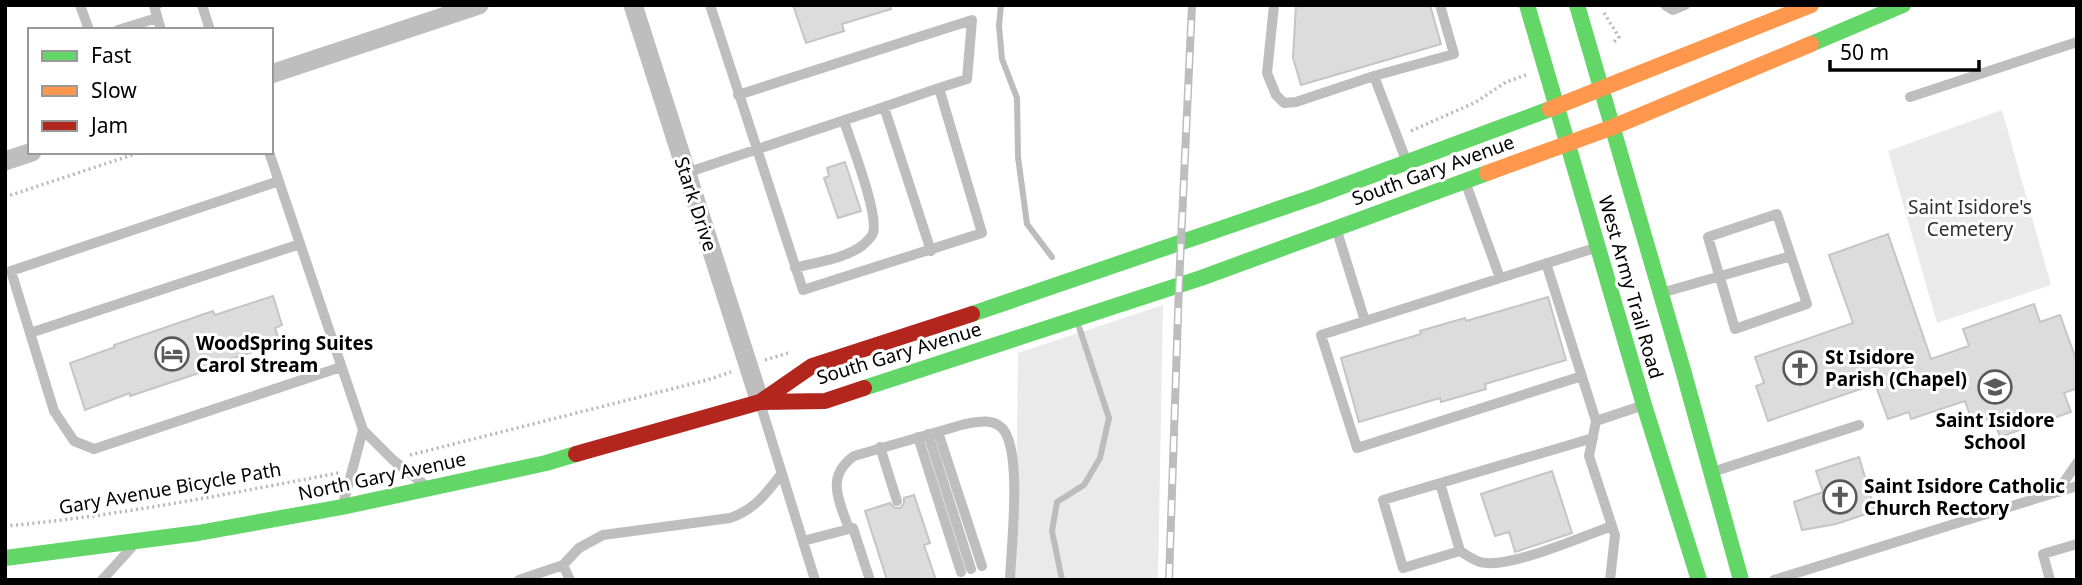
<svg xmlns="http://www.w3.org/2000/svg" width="2082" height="585" viewBox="0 0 2082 585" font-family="'Noto Sans',sans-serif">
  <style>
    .green { fill: #eaeaea }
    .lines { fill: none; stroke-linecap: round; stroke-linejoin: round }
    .stream { stroke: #bcbcbc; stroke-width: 6 }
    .building { fill: #dcdcdc; stroke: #c5c5c5; stroke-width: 2 }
    .path { stroke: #b8b8b8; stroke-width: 3.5; stroke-dasharray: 2 3.5; stroke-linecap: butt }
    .lane { stroke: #bebebe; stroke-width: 10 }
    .street { stroke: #bebebe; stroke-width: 19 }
    .fast { stroke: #63d668; stroke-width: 16 }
    .slow { stroke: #ff974d; stroke-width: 16 }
    .jam { stroke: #b3261e; stroke-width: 16 }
    .rail-casing { stroke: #bdbdbd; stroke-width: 8 }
    .rail { stroke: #fff; stroke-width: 5; stroke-dasharray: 16; stroke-linecap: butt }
    .labels { text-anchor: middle; stroke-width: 6; stroke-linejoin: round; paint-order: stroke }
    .street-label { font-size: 19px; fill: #000; stroke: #fff }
    .park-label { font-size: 19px; fill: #2f2f2f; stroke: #fff }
    .poi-label { font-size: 19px; font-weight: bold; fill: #000; stroke: #fff; text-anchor: start }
  </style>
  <rect width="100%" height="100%" fill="#fff"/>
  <path class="green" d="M2002,110l49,175 -114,38 -49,-172z
    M1163,305l-5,275h-143l3,-227z"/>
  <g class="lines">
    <path class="stream" d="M1001,5l-2,21 3,33 15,39 1,59 9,67 25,33
      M1062,580l-10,-49 5,-29 27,-17 16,-27 9,-40 -30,-91"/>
  </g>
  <path class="building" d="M793,5h97l1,4 -49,15 2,7 -38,12z
    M1296,5h134l11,39 -140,41 -8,-27z
    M845,162l16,49 -23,7 -14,-40 5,-2 -2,-8z
    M1888,234l43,125 38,-13 -6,-17 71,-25 6,18 20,-7 17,47v26l-13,5 7,19 -71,25 -7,-20 -20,7 -8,-23 -54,18 -2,-7 -21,7 -13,-35 -107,37 -12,-35 8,-3 -9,-26 98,-34 -24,-68z
    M273,296l9,29 -7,3 5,15 -52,17 1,3 -99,33v-3l-45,17 -15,-47 45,-16 -1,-2 99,-34 2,4z
    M1548,297l18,63 -81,24 1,5 -45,13 -1,-4 -81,24 -18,-64 80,-24 -1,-3 45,-13 1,3z
    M1859,457l16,54 -39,13 -34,6 -8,-28 29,-10 -7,-21z
    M1552,471l20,62 -57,19 -6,-20 -14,4 -14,-42z
    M914,495l16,48 -6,2 12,35h-49l-22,-69 25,-8 5,5h5l4,-5v-5z"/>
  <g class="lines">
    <path class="path" d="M1604,13l15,24 -7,7
      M1411,131l65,-29 30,-20 20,-7
      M5,197l136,-45
      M765,360l23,-7
      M410,455l297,-75 24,-8
      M5,526c113,-10 222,-32 333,-53"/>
    <path class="lane" d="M80,5l9,25
      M157,5l-3,1 7,24
      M202,5l8,25
      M1274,5l-7,68 9,22 8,8 12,-1 78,-26
      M1665,5l8,5 12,-5
      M118,30l39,-12
      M738,95l234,-75 -5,59 -28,9
      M1910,97l167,-55
      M884,107l47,144
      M269,152l94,278 30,30 33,26
      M1406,160l-32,-84 80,-22 -14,-49
      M686,173c85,-28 169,-56 253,-85l43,145 -179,57 -93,-285
      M279,181l-268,90 43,140 20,30 20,8 247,-82
      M1466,184l34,94
      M1777,214l30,90 -72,25 -27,-92z
      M1336,228l29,93
      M1546,263l50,158 45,-15
      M795,268c21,-6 50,-9 68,-23 3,-3 9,-8 10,-12 6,-19 -22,-90 -29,-112
      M1661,293l130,-37
      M30,333l270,-89
      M1582,376l-225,72 -36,-113 277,-88
      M760,403l55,177
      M1596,421l-7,35 26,79 -5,45
      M938,432l44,134
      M928,434l43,135
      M918,437l43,135
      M880,447l17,54
      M1712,472l147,-47
      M1440,483l20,68 -57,17 -20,-68 210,-62
      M2058,492l19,-6
      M343,504l20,-74
      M849,529c-10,-29 -24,-52 5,-73l111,-32c12,-2 27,-6 37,4 21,22 9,119 8,152
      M803,541l50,-13 17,52
      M1460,551c6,4 13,9 20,11 26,8 104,-26 132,-36
      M563,565l7,15
      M102,580l30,-33
      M519,580l44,-15 16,-17 24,-13 127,-17c24,-8 37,-25 52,-45
      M1774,580l283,-88 20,-29
      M2050,580l-7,-26 34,-10"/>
    <path class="street" d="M633,5l127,397
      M271,74l208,-69
      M5,161l27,-9"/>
    <path class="fast" d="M1527,5l117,400 55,175
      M1577,5l106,365 58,210
      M1811,44l92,-39
      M972,314l344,-118 234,-87
      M864,388l337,-110 286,-105
      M5,558l193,-25 144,-26 204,-44 30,-9"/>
    <path class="slow" d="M1550,109l261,-104
      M1487,173l126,-46 198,-83"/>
    <path class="jam" d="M760,402l52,-36 160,-52
      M576,454l184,-52 65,-1 39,-13"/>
    <defs>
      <path id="rail" d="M1169,580l10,-295 13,-280"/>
    </defs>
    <use href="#rail" class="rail-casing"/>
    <use href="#rail" class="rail"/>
  </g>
  <defs>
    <symbol id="hotel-ring" viewBox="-11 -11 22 22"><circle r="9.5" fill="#fff" stroke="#595959" stroke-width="1.5"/><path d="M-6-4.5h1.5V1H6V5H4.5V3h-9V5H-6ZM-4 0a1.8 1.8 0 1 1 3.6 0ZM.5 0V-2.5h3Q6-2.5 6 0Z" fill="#595959"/></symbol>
    <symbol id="church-ring" viewBox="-11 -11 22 22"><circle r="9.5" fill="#fff" stroke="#595959" stroke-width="1.5"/><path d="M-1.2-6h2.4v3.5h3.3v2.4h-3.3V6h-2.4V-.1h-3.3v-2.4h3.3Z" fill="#595959"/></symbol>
    <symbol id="school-ring" viewBox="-11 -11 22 22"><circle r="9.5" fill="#fff" stroke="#595959" stroke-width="1.5"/><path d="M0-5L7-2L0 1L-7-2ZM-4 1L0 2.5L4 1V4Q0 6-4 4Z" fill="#595959"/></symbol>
  </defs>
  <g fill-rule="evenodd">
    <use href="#hotel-ring" x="153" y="335" width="38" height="38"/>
    <use href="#church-ring" x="1781" y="349" width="38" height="38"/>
    <use href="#school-ring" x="1976" y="368" width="38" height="38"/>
    <use href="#church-ring" x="1821" y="478" width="38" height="38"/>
  </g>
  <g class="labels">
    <g class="street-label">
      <text transform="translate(1433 170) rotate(-20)" y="7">South Gary Avenue</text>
      <text transform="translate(696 204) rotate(72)" y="7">Stark Drive</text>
      <text transform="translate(1631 287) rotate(74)" y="7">West Army Trail Road</text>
      <text transform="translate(899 353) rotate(-17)" y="7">South Gary Avenue</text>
      <text transform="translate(382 476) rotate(-12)" y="7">North Gary Avenue</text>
      <text transform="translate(170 488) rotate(-10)" y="7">Gary Avenue Bicycle Path</text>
    </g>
    <g class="park-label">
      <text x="1970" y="214">Saint Isidore's<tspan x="1970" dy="22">Cemetery</tspan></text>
    </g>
    <g class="poi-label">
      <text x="196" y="350">WoodSpring Suites<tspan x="196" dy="22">Carol Stream</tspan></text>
      <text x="1825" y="364">St Isidore<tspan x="1825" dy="22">Parish (Chapel)</tspan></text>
      <text x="1995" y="427" text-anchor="middle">Saint Isidore<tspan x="1995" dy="22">School</tspan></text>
      <text x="1864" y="493">Saint Isidore Catholic<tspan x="1864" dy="22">Church Rectory</tspan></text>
    </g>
  </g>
  <rect width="2082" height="585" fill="none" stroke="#000000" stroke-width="14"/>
  <rect x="28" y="28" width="245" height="126" fill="#ffffff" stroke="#999999" stroke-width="2"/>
  <rect x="42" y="51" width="35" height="10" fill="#63d668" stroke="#999999" stroke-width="2"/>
  <text x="91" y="63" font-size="21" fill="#000000">Fast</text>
  <rect x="42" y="86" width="35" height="10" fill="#ff974d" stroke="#999999" stroke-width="2"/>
  <text x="91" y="98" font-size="21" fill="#000000">Slow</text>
  <rect x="42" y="121" width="35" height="10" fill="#b3261e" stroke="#999999" stroke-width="2"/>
  <text x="91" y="133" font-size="21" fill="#000000">Jam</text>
  <path d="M1830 60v10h149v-10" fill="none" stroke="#000000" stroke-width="3.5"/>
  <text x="1840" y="60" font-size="21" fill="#000000" stroke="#ffffff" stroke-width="5" paint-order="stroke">50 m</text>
</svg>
